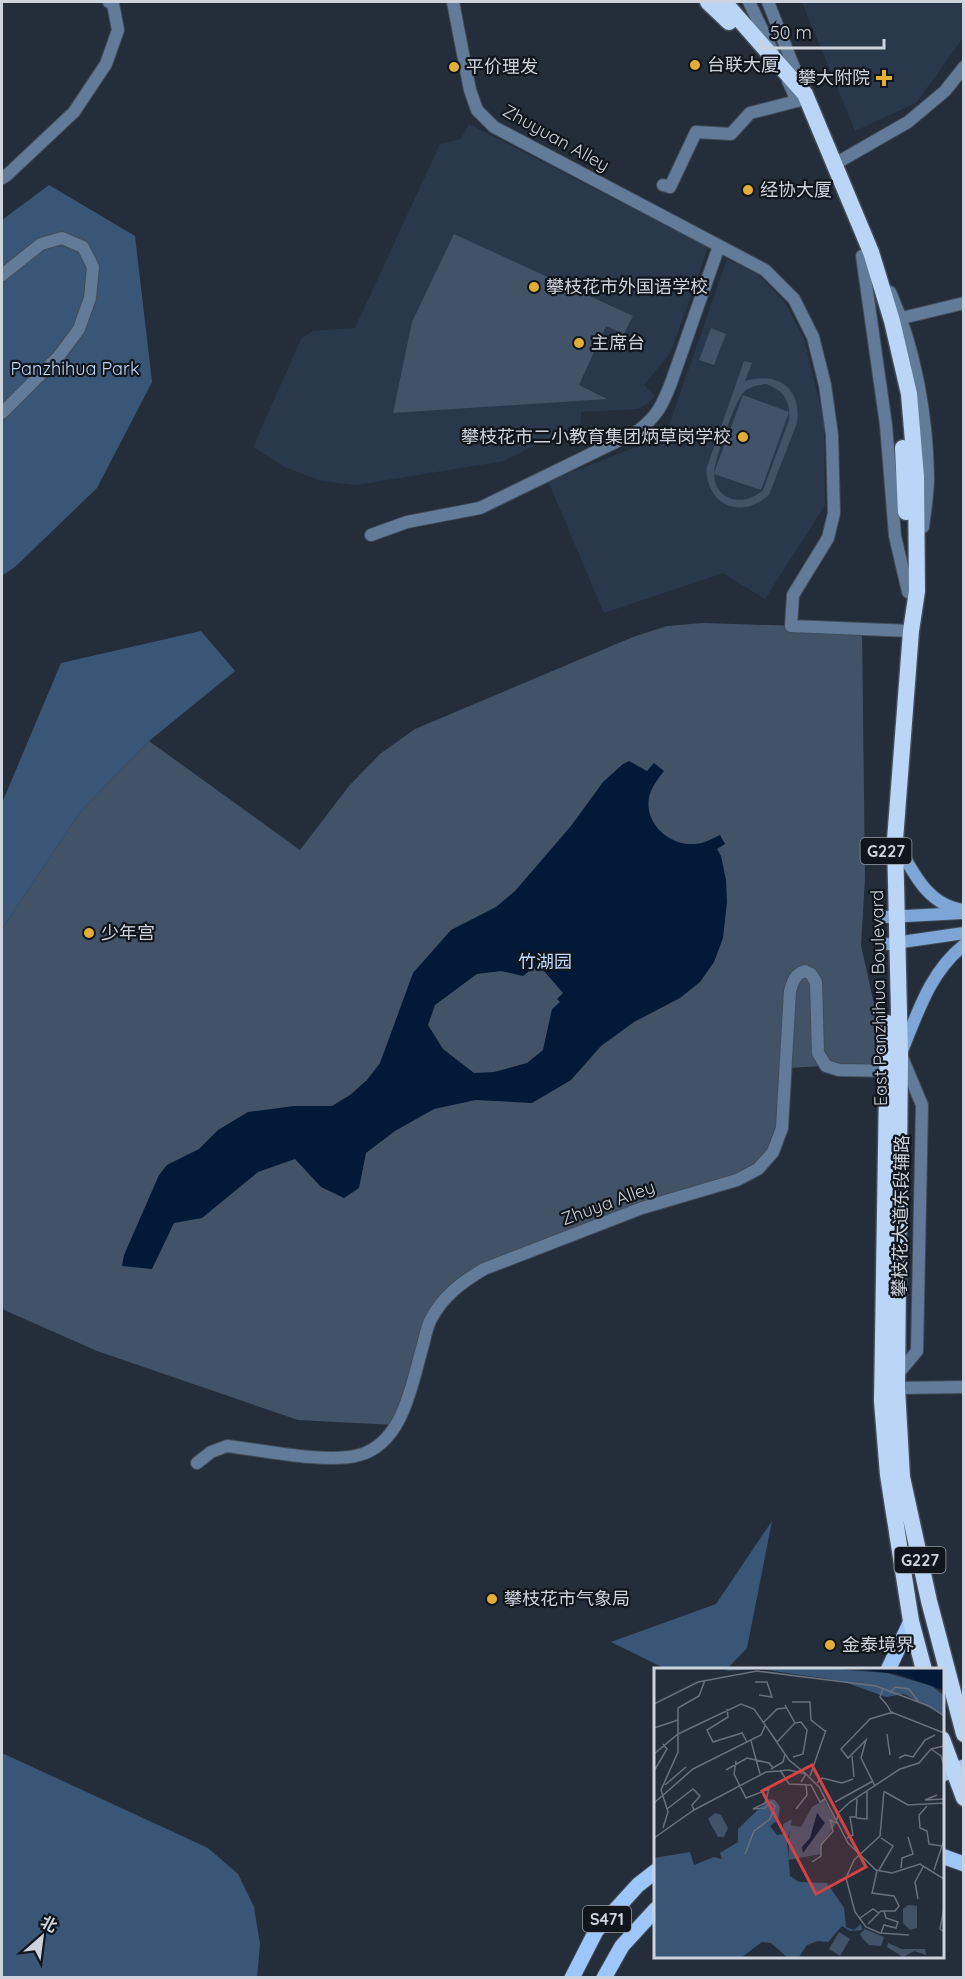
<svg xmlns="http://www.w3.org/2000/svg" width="965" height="1979" viewBox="0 0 965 1979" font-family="Quicksand,'Noto Sans SC',sans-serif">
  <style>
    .built { fill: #29384a }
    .green { fill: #425368; fill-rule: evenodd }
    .forest { fill: #3a5677 }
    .water { fill: #021a37; fill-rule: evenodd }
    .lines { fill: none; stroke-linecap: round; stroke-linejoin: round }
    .minor-casing { stroke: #424c58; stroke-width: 14 }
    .tertiary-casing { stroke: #424c58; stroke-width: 14 }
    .secondary-casing { stroke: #424c58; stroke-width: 14 }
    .primary-casing { stroke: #424c58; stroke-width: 17 }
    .trunk-casing { stroke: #424c58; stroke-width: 19 }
    .minor { stroke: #617b99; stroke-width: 12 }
    .tertiary { stroke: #617b99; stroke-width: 12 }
    .secondary { stroke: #7da6d7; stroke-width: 12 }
    .primary { stroke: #9dc7fa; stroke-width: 15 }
    .trunk { stroke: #bad5f6; stroke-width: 16 }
    .poi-dot { fill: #e2af34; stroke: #11161c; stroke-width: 2 }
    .labels { text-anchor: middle; stroke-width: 4.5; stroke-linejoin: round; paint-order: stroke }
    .shield { fill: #11161c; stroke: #949aa2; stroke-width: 1.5 }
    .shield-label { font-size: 16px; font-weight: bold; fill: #ccd3dc }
    .poi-label { font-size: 18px; fill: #ccd3dc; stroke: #11161c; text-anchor: start }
    .street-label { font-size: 18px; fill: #ccd3dc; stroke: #11161c }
    .park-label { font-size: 18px; fill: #bdd9fc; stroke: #11161c }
    .inset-road { fill: none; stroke: #67707b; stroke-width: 1.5 }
    .view { fill: #d44243; fill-opacity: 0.15; stroke: #d44243; stroke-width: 3 }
    .inset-edge { fill: none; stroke: #ccd3dc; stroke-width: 3 }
  </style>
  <rect width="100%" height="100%" fill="#242e3b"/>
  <path class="built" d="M802,2h161v36l-47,65 -61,28z
    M469,124l239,123 -37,105 -27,33 11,11 -8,8 -9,5 -57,3v11l-77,38 -147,24 -36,-4 -36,-14 -32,-20 48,-108 12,-8 42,-3 85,-184 21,-5z
    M727,259l32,16 27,29 18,35 20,82 1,84 -60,94 -42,-26 -119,40 -56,-132 122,-47 -2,-6z"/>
  <path class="green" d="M454,234l179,82 -9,18 -18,-8 -27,59 28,14 -214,14 19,-91z
    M711,328l15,6 -12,31 -15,-5z
    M744,361l8,2 -7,18c33,-10 57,7 52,42l-28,72c-28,24 -60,12 -63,-25zM766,384c18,6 25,18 23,36l-26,70c-18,17 -48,12 -49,-16l47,16 28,-78 -46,-17 -29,78c1,-14 21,-73 30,-81 7,-6 14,-7 22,-8z
    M703,623l159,5 3,250 -4,67 28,127 -63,-6 -40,2 -4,60 -24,41 -274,100 -39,29 -50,127 -97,-5 -201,-69 -95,-42v-380l79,-118 68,-70 151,109 49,-64 31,-32 35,-25 218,-92 34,-11z"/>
  <path class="forest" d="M49,185l86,51 17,146 -55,106 -82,79 -12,8 -1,-1v-354z
    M201,631l34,40 -86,70 -68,70 -79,118v-126l59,-140z
    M772,1521l-25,127 -21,22h-58l-57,-28 105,-38z
    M2,1753l206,95 30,26 16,33 6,37 -3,33h-255z"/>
  <path class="water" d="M629,761l18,10 7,-8 10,8c-5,6 -10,13 -13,20 -11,27 15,55 43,53 9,0 18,-5 26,-9l5,9 -8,5 4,7 5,24 1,22 -4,36 -9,24 -14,20 -20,16 -46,24 -33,24 -30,34 -39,23 -56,-3 -42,9 -39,22 -29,22 -7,35 -15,10 -23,-11 -26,-28 -37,13 -56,46 -28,5 -22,46 -30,-3 2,-11 35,-80 8,-10 32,-16 19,-19 30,-18 46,-6h38l18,-11 17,-15 13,-17 33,-90 38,-43 45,-23 19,-16 56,-65 32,-44 20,-18zM538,964l25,29 -6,6 3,3 -8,7 -9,41 -16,13 -33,9 -20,1 -31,-24 -15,-24 7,-20 42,-31 24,-3 22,5z"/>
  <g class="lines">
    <defs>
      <path id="minor" d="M453,2l17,88 7,20 17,17 271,143 29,29 19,38 12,48 7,50 2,78 -6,25 -35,57 -2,31 120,5
        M833,165l75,-43 37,-31 19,-24
        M2,178l5,-3 67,-63 32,-48 12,-34 -5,-26 -4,-2
        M663,185l7,2 26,-55 35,2 19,-21 47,-12
        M2,275l39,-31 21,-6 21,9 10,20 -3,31 -11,31 -20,27 -57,57
        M902,318l62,-15
        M371,535l36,-13 73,-14 158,-77c19,-15 24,-25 33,-48l48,-137
        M197,1463l14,-11 16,-6c34,4 101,18 132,9 45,-12 53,-73 64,-110 2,-8 4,-19 8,-26 12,-23 31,-37 53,-50l158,-61 95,-28 21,-11 15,-17 9,-24 8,-137c3,-10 5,-17 15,-20l6,3 5,8 2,71 8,13 13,4 55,1"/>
      <path id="tertiary" d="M749,2l24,50
        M768,2l33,83
        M788,81l9,20
        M862,256l24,169 9,111 13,56
        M890,292c25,55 37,124 38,185 0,16 -3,34 -5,50
        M897,1375l20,-24 5,-246 -20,-48
        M897,1388l67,-1"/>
      <path id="secondary" d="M896,842c16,28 31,64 68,68
        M887,917l75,-4
        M888,944l76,-11
        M902,1051c16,-39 28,-79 62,-106"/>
      <path id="primary" d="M888,1670l23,-49
        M942,1774l22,-7
        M942,1856l22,8
        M572,1978l24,-47 42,-46 18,-14
        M604,1978l18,-32 34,-37"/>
      <path id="trunk" d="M708,2l21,20
        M724,2l81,92 66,158 21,69 17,73 7,83 1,114 -6,40 -16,209 5,215 -3,333 5,89 27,124 35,133
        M903,448l3,64
        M888,1023l-6,378 6,74 23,146 13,49
        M942,1739l22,59"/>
    </defs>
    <use href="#minor" class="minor-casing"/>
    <use href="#tertiary" class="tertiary-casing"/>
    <use href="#secondary" class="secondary-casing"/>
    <use href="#primary" class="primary-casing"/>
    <use href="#trunk" class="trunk-casing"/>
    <use href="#minor" class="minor"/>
    <use href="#tertiary" class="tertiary"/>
    <use href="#secondary" class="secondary"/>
    <use href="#primary" class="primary"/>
    <use href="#trunk" class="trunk"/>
  </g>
  <g class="poi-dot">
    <circle cx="695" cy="65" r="6"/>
    <circle cx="454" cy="67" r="6"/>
    <path d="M881 69h6v6h6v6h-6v6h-6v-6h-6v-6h6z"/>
    <circle cx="748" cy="190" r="6"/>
    <circle cx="534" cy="287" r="6"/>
    <circle cx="579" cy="343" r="6"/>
    <circle cx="743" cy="437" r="6"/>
    <circle cx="89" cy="933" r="6"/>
    <circle cx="492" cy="1599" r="6"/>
    <circle cx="830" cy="1645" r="6"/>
  </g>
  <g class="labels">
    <g class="shield">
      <rect x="860.5" y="838" width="51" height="26" rx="4.5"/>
      <rect x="894.5" y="1547" width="51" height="26" rx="4.5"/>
      <rect x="583" y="1906" width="48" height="26" rx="4.5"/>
    </g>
    <g class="shield-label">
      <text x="886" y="857">G227</text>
      <text x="920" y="1566">G227</text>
      <text x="607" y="1925">S471</text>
    </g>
    <g class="poi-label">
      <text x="707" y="71">台联大厦</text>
      <text x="466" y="73">平价理发</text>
      <text x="870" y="84" text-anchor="end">攀大附院</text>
      <text x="760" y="196">经协大厦</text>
      <text x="546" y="293">攀枝花市外国语学校</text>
      <text x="591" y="349">主席台</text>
      <text x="731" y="443" text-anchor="end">攀枝花市二小教育集团炳草岗学校</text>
      <text x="101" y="939">少年宫</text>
      <text x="504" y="1605">攀枝花市气象局</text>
      <text x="842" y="1651">金泰境界</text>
    </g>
    <g class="street-label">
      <text transform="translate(556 138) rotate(29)" y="6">Zhuyuan Alley</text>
      <text transform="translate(879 998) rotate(-91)" y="6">East Panzhihua Boulevard</text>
      <text transform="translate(608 1203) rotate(-20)" y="6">Zhuya Alley</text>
      <text transform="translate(901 1216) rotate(-89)" y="6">攀枝花大道东段辅路</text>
    </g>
    <g class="park-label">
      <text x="75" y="375">Panzhihua Park</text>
      <text x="545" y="968">竹湖园</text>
    </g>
  </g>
  <g transform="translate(654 1668)">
    <rect width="290" height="290" fill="#242e3b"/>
    <path d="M170,132l13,22 -16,23v9l-33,6 2,-35 11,2 11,-20zM61,145l6,2 7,13 -4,9h-6l-10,-18zM254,237l9,1v22l-7,2 -7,-7v-14zM211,261l19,8 -3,9 -12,-1 -6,-6 -3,-5zM185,264l11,7 -10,17 -11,-7zM234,275l14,6h23l1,6 -12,-4 -11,6 -16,-10z" fill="#425368"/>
    <path d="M75,1h107l51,4 45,13 11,9v20l-39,-21 -18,3 -44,-16 -82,-12 -35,2zM115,131l6,1 5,7 -2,13 -8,6 7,9 7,-1 -1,-10 9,-5 -5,23 3,34 9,6 28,1 17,25 2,19 8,3 7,-6 1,6 -12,1 -8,-5 -14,16 -10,-1 -11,4 -8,12h-12l-16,-14 -9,-1 -20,15h-88v-99l36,-6 4,13 20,-8 8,2 -2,-6 18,-11v-13z" fill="#3a5677"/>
    <path d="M203,1h86v21l-46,-16zM163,145l8,10 -22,30 -1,-6 8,-9z" fill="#021a37"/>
    <path class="inset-road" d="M101,14h12l5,15 -13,-2M229,21l-3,8 7,8M236,25l5,-6 14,2 9,12M138,34h18l1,18 14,11M0,36l44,-22 59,-11 119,15 53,20 15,10M233,37l4,7 53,21M73,41l1,8 -21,13 6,12 29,-9 5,9M110,54l13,-13 9,-1M0,60l24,-8M233,66l3,21M118,67l17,25 17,14 -5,8M97,73l9,33M123,74l18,-19 -10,-18M277,81l10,7 3,10M0,86l24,-20 63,-30 13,5 23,33M198,88l2,21M139,89l10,-3 4,-24 -6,-8 -6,1M245,90l6,-3 8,2 12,-17 10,-5M82,93l-2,13 12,24 23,-9 -4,14 -12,6 12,-1 6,-6 4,4 -5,13 -16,12 -9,23M117,101l12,-7 2,-8M72,102l21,-12 22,5 4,5M126,102l9,14 22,1 9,17 5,-3M0,103l13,-22 -4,-5M156,108l16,-46M163,115l5,-5 20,5 11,-4M11,117l21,-18M221,118l-14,-28 5,-18 -18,18 -7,-9 29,-30 23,-7M230,123l-4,45 -26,24 -8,18 9,34 11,15 14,6 29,2M231,124l23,13 36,-2M283,127l-12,5 19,-1M181,134l38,-21M0,135l39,-34 68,-34 4,-9M273,138l-8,9 1,13 7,3 2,13 13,2M13,141l26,-20 7,7 -8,9 2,5M142,141l11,-14 -1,-11M202,150l11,1v-28M183,152l1,-7 12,-11 50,-33 19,-6 12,-14 13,-3M9,160l5,-16 -7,-22 17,-38v-44l21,-12 6,-16M0,170l40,-28 72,-38 23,-2 17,4 13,13 29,56 28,27 16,3 28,-9 24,15M193,170l6,-3 -3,-18h6l1,-18M158,194l9,-6v-11l12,-14 -3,-11 7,3M247,200l1,-10 11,-4 -5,-17M225,202l14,-24 -12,-8M280,202l10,-30M264,231l-3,-17 8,-15M290,240l-4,21 4,3M206,250l13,-9 6,4M214,256l13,-13h14l4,-5 -5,-10 -22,-3 5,-22M227,265l3,-8 12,3 2,-6 -12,-4 -2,-7"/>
    <path class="view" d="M158,97l54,102 -50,27 -54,-103z"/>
    <rect width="290" height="290" class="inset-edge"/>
  </g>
  <rect width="965" height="1979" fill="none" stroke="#ccd3dc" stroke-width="6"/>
  <g transform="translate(42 1937) rotate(28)" stroke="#11161c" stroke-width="4.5" paint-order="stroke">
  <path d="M0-4.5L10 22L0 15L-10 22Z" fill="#ccd3dc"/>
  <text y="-9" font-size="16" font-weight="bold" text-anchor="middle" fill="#ccd3dc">北</text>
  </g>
  <path d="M761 39v9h123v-9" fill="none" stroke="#ccd3dc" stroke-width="3"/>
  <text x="770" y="39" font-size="18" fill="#ccd3dc" stroke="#11161c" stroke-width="4.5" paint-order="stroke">50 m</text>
</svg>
